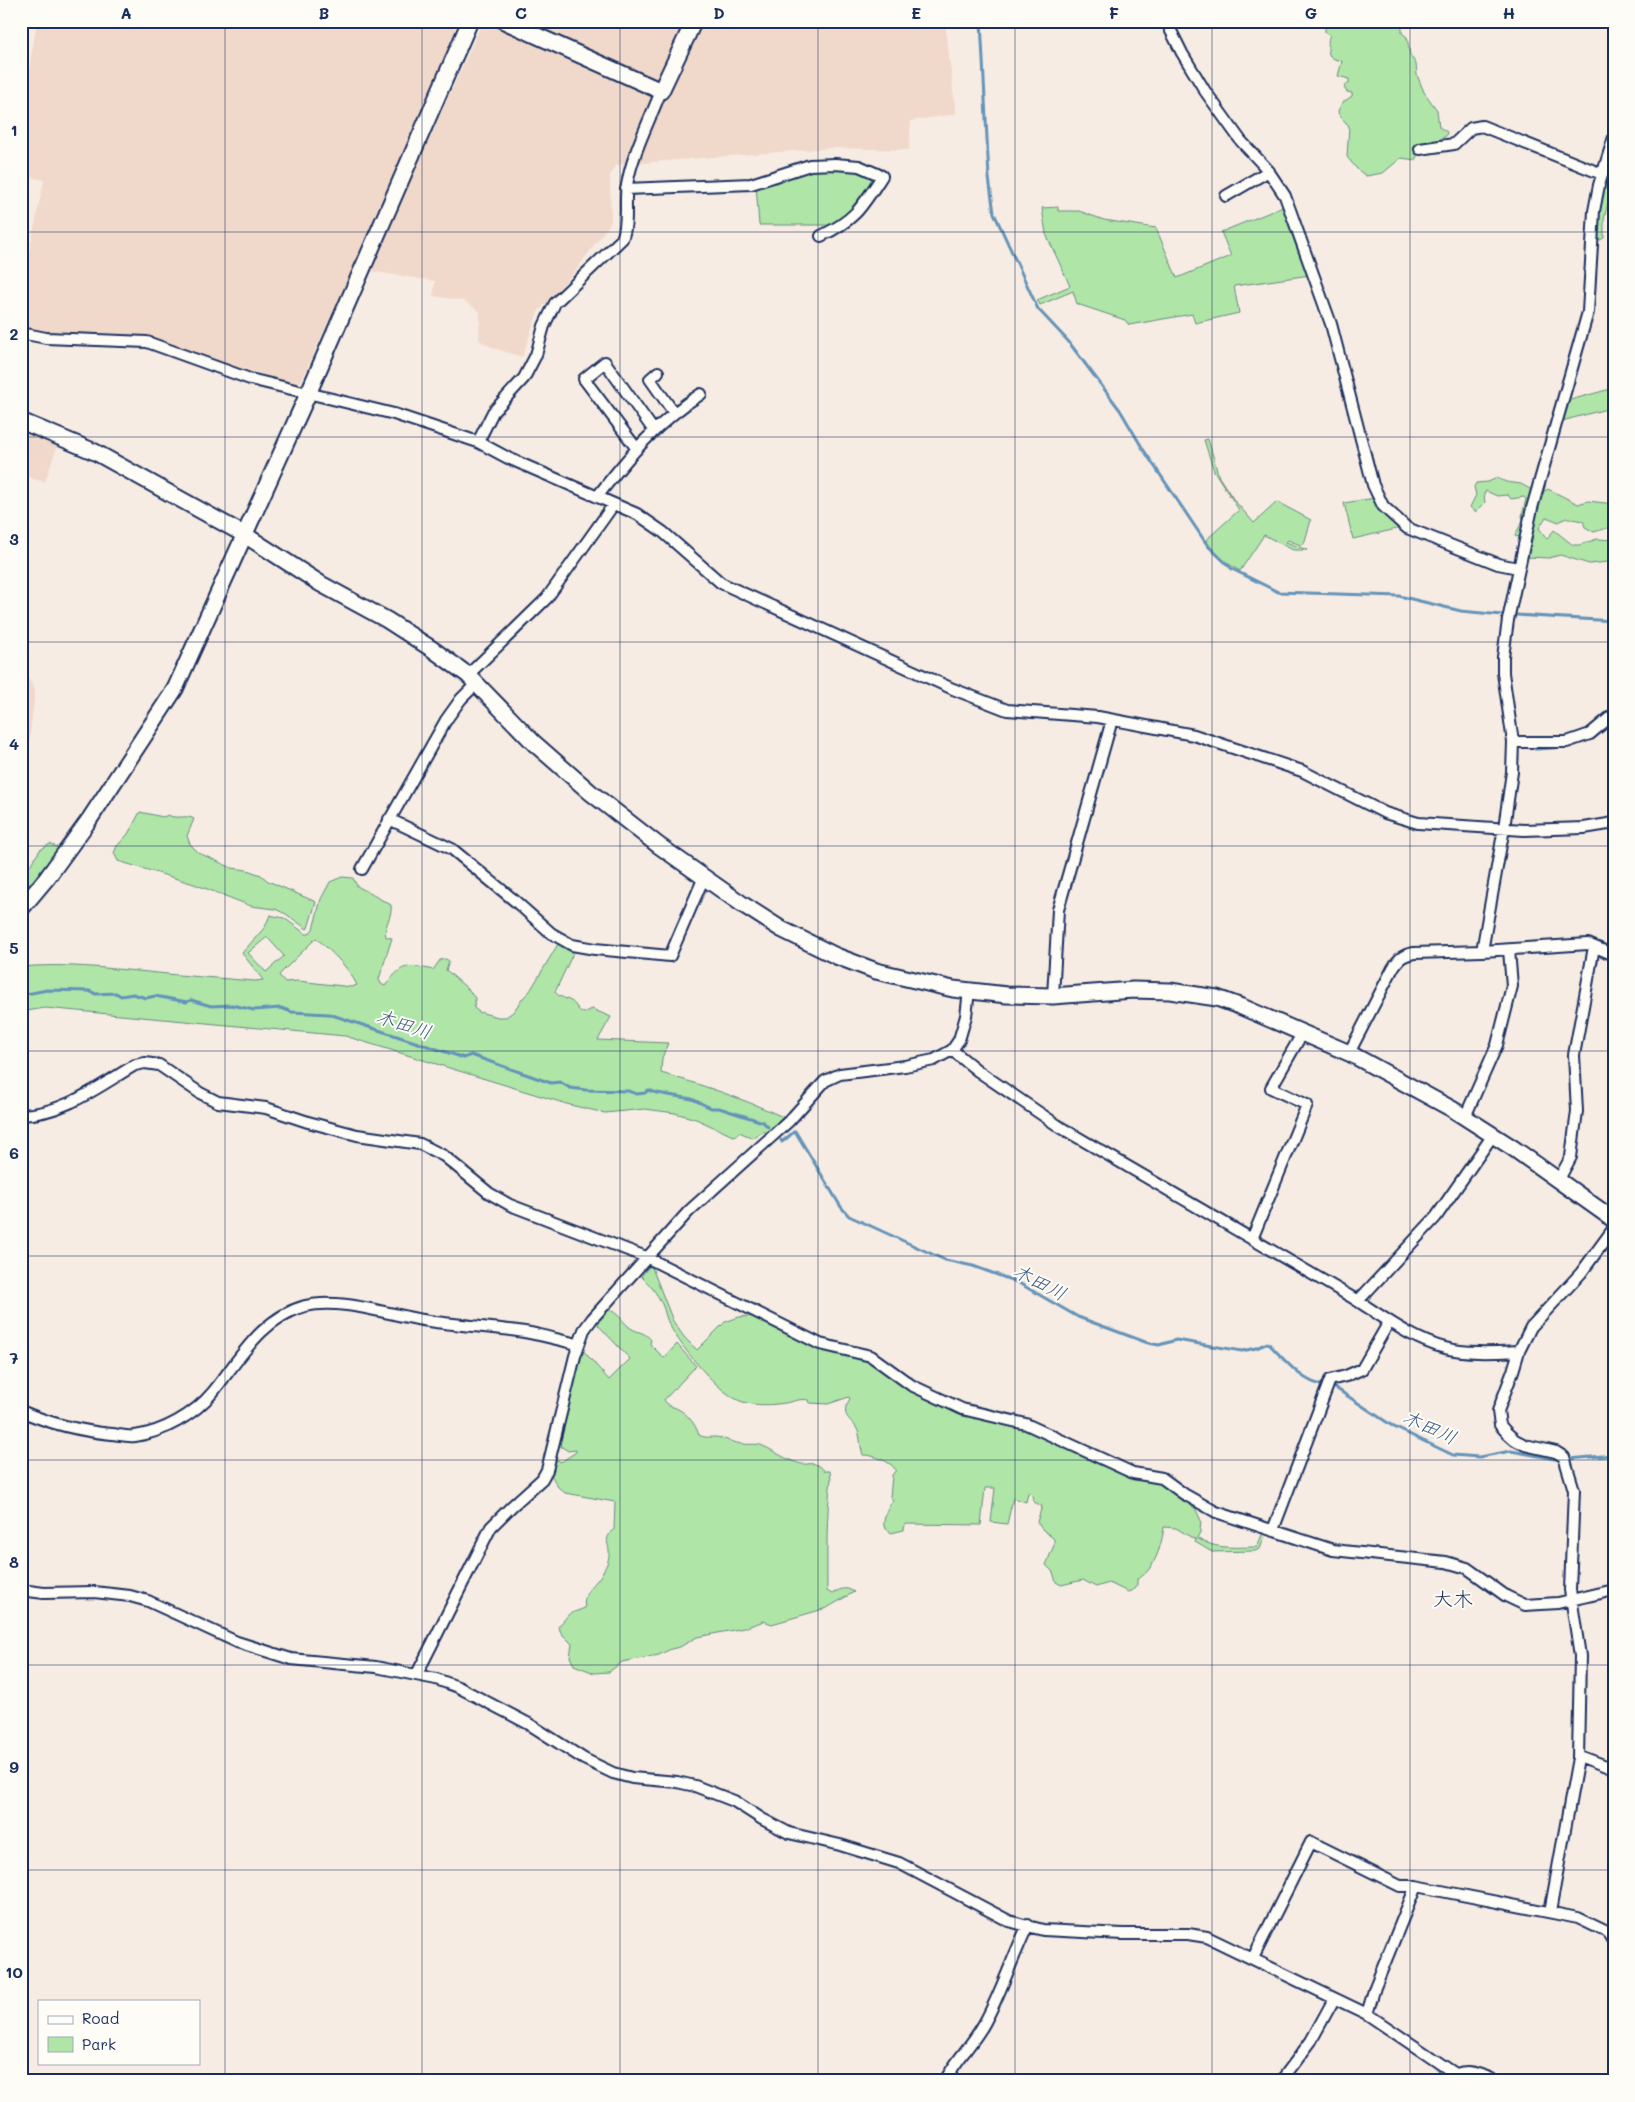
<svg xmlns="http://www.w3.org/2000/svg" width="1635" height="2102" viewBox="0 0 1635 2102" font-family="Mali,'Klee One',sans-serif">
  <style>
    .built { fill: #f0d9cb }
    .green { fill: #afe5a7; stroke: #658a82; fill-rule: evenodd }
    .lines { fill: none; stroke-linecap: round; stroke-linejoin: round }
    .stream { stroke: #6393b9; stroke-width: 3 }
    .street-casing { stroke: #1b2f5e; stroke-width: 14 }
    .secondary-casing { stroke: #1b2f5e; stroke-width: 19 }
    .street { stroke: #fdfcf7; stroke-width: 10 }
    .secondary { stroke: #fdfcf7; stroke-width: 15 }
    .grid { fill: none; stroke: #1b2f5e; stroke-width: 1; stroke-opacity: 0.55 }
    .labels { text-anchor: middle; stroke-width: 4; stroke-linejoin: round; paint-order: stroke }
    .water-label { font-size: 19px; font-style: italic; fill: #395984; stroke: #fdfcf7 }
    .quarter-label { font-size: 20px; fill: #1b2f5e; stroke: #fdfcf7 }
    .neatline { fill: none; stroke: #1b2f5e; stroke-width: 2 }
    .grid-label { font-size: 16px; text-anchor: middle; font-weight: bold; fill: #1b2f5e }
  </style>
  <rect width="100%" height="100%" fill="#f7ece3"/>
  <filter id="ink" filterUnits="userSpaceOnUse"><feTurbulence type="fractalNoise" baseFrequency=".02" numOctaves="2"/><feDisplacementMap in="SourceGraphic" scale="10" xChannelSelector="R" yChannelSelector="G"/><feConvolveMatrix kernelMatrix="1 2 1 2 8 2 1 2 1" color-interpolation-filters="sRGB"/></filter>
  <g filter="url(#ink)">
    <path class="built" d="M37,21h418v23l-154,338 -7,2 -106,-32 -30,-13 -119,-6 -18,-4v-38l23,-111 -23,-5v-58z
      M483,21h462l11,93 -45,7 -2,29 -78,-2 -215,17 -6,11 1,46 -34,47 -39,43 -16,45 -29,-9 -14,-8 1,-28 -16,-11 -31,-5 2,-15 -66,-10z
      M21,428l37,16 -13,38 -22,-6 -2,5z
      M21,666l14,24 -14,127z"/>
    <path class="green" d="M1325,21h77v12l5,4 3,18 6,9 1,11 7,17 13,18 2,17 8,5 -1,4 -27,16 -4,8 -14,-2 -18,15 -17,3 -9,-7 -10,-12 2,-31 -10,-11 -1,-4 4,-8 10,-7v-3l-5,-1 -3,-4 2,-4h3v-5l-11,-3 4,-15c-9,-2 -14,-3 -14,-13 1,-6 -1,-8 2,-13l-5,-3z
      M1614,134v41l-10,45v18l-4,2 -3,-2 -1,-12z
      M837,169l18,1 20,10 -18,29 -23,16h-75l-3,-40 57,-15z
      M1285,206l25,69 -76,11 5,27 -44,10 -3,-9 -63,11 -4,-5 -48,-16 -4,-13 -33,14 -3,-5 33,-14 -24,-52 -4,-26 16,-1v4h21l25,9 52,8 21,50 54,-22 -10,-24z
      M1614,388v19l-52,14 8,-21z
      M1208,439l11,38 15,23 20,23 23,-21 34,18 -7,24 -4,1 -12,-5 -2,2 21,8h-14l-29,-15 -24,36c-13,-7 -26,-18 -34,-31l33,-30 -25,-39 -10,-31z
      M1497,478l9,4 15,2 18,10 9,-5 30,15 10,-3 26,3v22l-20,6 -9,-5 -2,-6 -17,-3 -7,4 -13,-5 -7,11 8,11 7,-9 19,15h6l18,-6 17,1v24l-6,-2 -19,2 -29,-9 -11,3 -22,-1 -4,-4v-18l-7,2 -1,-2 6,-11h5l1,-6 -4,1 -1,-3 4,-17 -2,-2 -13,2 -3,-4 -11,1 -11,-5 -2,3 1,9 -8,8h-3l-4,-4 6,-12 -2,-8 2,-4 12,-1z
      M1375,498l26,30 -48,11 -9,-36z
      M140,812l23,5 5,-2c9,5 18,-1 26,4l-7,17 3,8 9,9 33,15 15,2 14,5 7,6 48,21 -8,26 -1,1 -21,-15 -11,-5 -24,-3 -57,-22 -76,-23 -4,-8 3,-7 11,-12z
      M50,844l9,4 -38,47v-16l19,-29z
      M342,877l11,1 4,8 34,19c2,11 -8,21 -5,32l6,1 -13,41 2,5 4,2c17,-21 20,-23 48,-16l7,-10 6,-1 3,2 -3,9 23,20 6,8 -1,10 5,4 19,5h8l7,-5 10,-14 7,-7 28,-47 16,7 -19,41c4,5 10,6 16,9 6,4 6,10 13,12l8,-4 19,8 -13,23 70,3 -6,15 -1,15c42,12 83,26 122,44l-15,17 -5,-3 -10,7 -14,-6 -2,3 -4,1 -37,-17 -21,-6 -30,-4 -40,4 -35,-8 -225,-69 -300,-28 -24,4v-45c43,-4 84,1 127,5 35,4 71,6 107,9l8,-1 -21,-27 23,-26 5,-12 14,3 22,16h3l4,-5 8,-30 9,-17zM267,937l17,19 -18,16 -18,-19zM316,938c16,14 32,29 41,47l-5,2 -54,-6 -13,1 -6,-7z
      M651,1265l22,56 11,16 13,13 28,-28 14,-5 15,-1 72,35 29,4 11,-7 50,34 43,19 4,3c30,8 62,10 88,27l108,50 35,24 7,16 -1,11 -3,6c19,12 39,9 60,9l6,-15 1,6 -4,11 -5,2 -43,1 -17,-10 1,-3h-2l-18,-11 -12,-1c-2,17 -10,45 -27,52v6l-4,5 -5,2 -19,-9 -13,4 -13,-7 -22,5 -5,-3 -3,-10 -7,-7 8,-20v-6l-12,-10 -5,-7 5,-16 -8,-4 -3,-9h-3l-2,9 -13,-4 -6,26 -16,-2 4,-34h-10l-4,37 -76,-1 -1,6 -13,3 -7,-6c-1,-9 4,-20 9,-27l-3,-3 2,-22 4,-5c-6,-9 -22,-15 -33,-15 -3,-8 -2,-16 -5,-24 -5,-12 -20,-14 -8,-32l-1,-2 -21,7 -19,-1 -1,-3c-7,-2 -16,2 -23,3 -13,2 -29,3 -42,-1 -24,-7 -61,-54 -73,-76 -4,-7 -5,-15 -8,-22 -5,-11 -12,-19 -21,-28z
      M605,1309c14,1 18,16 29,21 7,3 12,3 17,10l-1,4 14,14 13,-14 19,22 -32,34 5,6c14,2 26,16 30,29 6,3 8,2 15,2 10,0 20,7 30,7 6,1 13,-1 19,2 12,5 21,13 35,17 13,4 14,-5 27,8h5l1,8c-5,38 -4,75 -4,112l5,3c8,-5 13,-8 22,-2l-27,16 -55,16 -8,-3 -20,7 -47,9 -17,10 -9,2 -12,6 -37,7 -13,10 -15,1 -20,-8 -4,-8 2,-13 -10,-10 -4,-7 11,-13 16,-6c-4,-17 12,-24 17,-35 3,-4 7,-13 7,-18 1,-13 -7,-14 5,-26l1,-27 -50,-9 -7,-6 -8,-14 4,-11 4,-2 3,2 15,-10v-2l-8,1 -9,-6 22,-97 28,32 21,-21 -32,-34 1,-8z"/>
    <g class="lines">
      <path class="stream" d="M981,21l8,157 5,35 44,96 30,32 52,69 23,39 65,97 24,23 46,23 121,4 62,15 41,4
        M1516,615l98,6
        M1594,736l20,-15
        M1535,749c18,-1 35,-1 52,-9
        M21,995l26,-5 42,1 7,3 20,-1 5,3 12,-2 13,4 9,-2 32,6 4,-2 20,6 21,-1 22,5 27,-2 11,4 37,2 123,40 12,4 7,-3 80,28 9,-1 10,6 16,2 42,1 9,3 8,-1 3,-3 9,3 35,6 19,9h8l44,14 5,5
        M781,1140l1,2 13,-11 46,76 8,9 96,44 28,6 44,16 61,35 70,26 11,2 17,-5 66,11 14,-3 12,-5c16,16 33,39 57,43
        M1334,1387l60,40 59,28 26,2 32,-6 44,8
        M1569,1459l45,-4"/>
      <defs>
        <path id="street" d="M1166,21l16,32 23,38 36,50 26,28 18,27 46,128 42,161 10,21 24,22 91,36 20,4
          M1420,149l34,-5 17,-16 11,-2 120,48
          M626,189l125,-5 59,-19 25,-1 24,2 23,10c-20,31 -27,44 -61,60
          M1226,196l43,-25
          M21,333l25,5 101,4 103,37 144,35 84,28 30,16 129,56 26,18 58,51 232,106 54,21 91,7 96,18 108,36 83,42 33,10 106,7 60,-2 30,-5
          M658,372l-8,7 24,34
          M478,442l15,-30 31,-34 12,-23 8,-29 11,-23 67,-64c7,-16 2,-37 5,-54 5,-31 23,-65 34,-94
          M637,449l-53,-70 21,-17 49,69
          M597,497c30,-39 62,-77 104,-103
          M468,675l79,-77 67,-94
          M1513,742h54l23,-8 24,-20
          M389,819l63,30 63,52 36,32 21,12 23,4 75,7 34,-79
          M362,869l84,-149 15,-21 15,-15
          M1482,951l22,-123 8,-56 1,-30 -10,-69v-16l5,-37 24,-112 56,-196 6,-101 5,-26 15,-48
          M1053,996l5,-86 54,-190
          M952,1050l26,21 82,56 293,171c29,18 58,41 92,50 21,6 52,4 74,3
          M1349,1053l44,-85c6,-10 10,-13 21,-15l68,-2 106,-7 26,11
          M21,1115c43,-1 78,-29 114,-50l10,-2 14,2 41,28 18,9 48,6 42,14 49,13 63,9 24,12 45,37 21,12 136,52 174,87 51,12 40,29 51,24 64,15 107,49 29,5 22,16 32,18 117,38 113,12 21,6 39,28 19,9 33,-2 56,-13
          M1465,1117l32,-72 15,-59 -3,-36
          M1558,1181l13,-24 6,-46 -3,-56 20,-108
          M1252,1239l55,-134 -36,-17 32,-56
          M1358,1301l78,-84 57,-82
          M21,1411c30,13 59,20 91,23 8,1 16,3 23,2 28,-4 59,-21 78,-44 26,-32 48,-74 92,-86 37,-9 87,10 124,15 33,5 68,6 101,12 16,3 32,8 48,11
          M1273,1530l57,-150 16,-4 16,-7 27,-47
          M21,1590l23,3 50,-1 36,4 18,5 89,41 54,17 85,8 60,12 22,8 71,37 55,35 29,14 19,5 45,4 18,4 39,15 28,18 27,14 51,12 59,18 110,58 34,9 80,4h65l19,3 160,77 90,61
          M417,1674l74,-147 21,-21 30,-27 5,-9 28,-114 9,-26 8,-11 97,-108 100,-90 36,-40 15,-7 65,-8 29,-6 18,-10 7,-10 7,-24 3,-25
          M1578,1758l4,-1 32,12
          M1550,1912l28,-154 2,-102 -10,-66 4,-100 -10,-33 -8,-5 -31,-7 -10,-5 -8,-7 -7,-8 -2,-14 15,-40 6,-20 12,-24 50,-54 33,-45
          M1253,1958l58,-116 89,44h16
          M1367,2014l8,-27 41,-101 162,32 29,14 7,10
          M945,2081c11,-22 30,-39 41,-61 16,-30 27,-64 42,-95
          M1281,2081l30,-40 23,-42"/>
        <path id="secondary" d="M504,21l157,70 33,-70
          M21,421l74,31 150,83 76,49 66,36 45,29 36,26 66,68 56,49 68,53 84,59 39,25 55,27 40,15 77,18 54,6 46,1 80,-6 37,1 47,7 25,9 107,46 103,56 61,39 101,72
          M21,909l26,-31 42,-58 86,-131 133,-295 162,-373
          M1451,2081c12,-11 25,-6 39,0"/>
      </defs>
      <use href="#street" class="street-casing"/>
      <use href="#secondary" class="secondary-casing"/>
      <use href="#street" class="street"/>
      <use href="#secondary" class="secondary"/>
    </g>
  </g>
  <path class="grid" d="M225,21v2060M422,21v2060M620,21v2060M818,21v2060M1015,21v2060M1212,21v2060M1410,21v2060M21,232h1593M21,437h1593M21,642h1593M21,846h1593M21,1051h1593M21,1256h1593M21,1460h1593M21,1665h1593M21,1870h1593"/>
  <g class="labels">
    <g class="water-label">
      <text transform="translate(404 1024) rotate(18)" y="7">木田川</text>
      <text transform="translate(1040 1282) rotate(27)" y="7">木田川</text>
      <text transform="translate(1430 1427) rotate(24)" y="7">木田川</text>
    </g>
    <g class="quarter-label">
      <text x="1453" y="1606">大木</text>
    </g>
  </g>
  <rect width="1635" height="2102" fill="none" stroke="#fdfcf7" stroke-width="55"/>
  <rect x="38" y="2000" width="162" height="65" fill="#fdfcf7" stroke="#a3aaba"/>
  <rect x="48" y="2016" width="25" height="8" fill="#fdfcf7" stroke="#a3aaba"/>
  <text x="82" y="2024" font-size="15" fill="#1b2f5e">Road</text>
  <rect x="48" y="2037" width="25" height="15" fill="#afe5a7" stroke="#a3aaba"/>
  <text x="82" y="2050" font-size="15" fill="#1b2f5e">Park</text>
  <rect x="28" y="28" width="1580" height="2046" class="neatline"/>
  <g class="grid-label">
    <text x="126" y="19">A</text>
    <text x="324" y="19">B</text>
    <text x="521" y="19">C</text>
    <text x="719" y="19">D</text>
    <text x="916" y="19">E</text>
    <text x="1114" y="19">F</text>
    <text x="1311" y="19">G</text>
    <text x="1509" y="19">H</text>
    <text x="14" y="136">1</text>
    <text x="14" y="340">2</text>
    <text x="14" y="545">3</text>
    <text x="14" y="750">4</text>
    <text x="14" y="954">5</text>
    <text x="14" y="1159">6</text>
    <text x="14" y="1364">7</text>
    <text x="14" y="1568">8</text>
    <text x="14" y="1773">9</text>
    <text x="14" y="1978">10</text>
  </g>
</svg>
